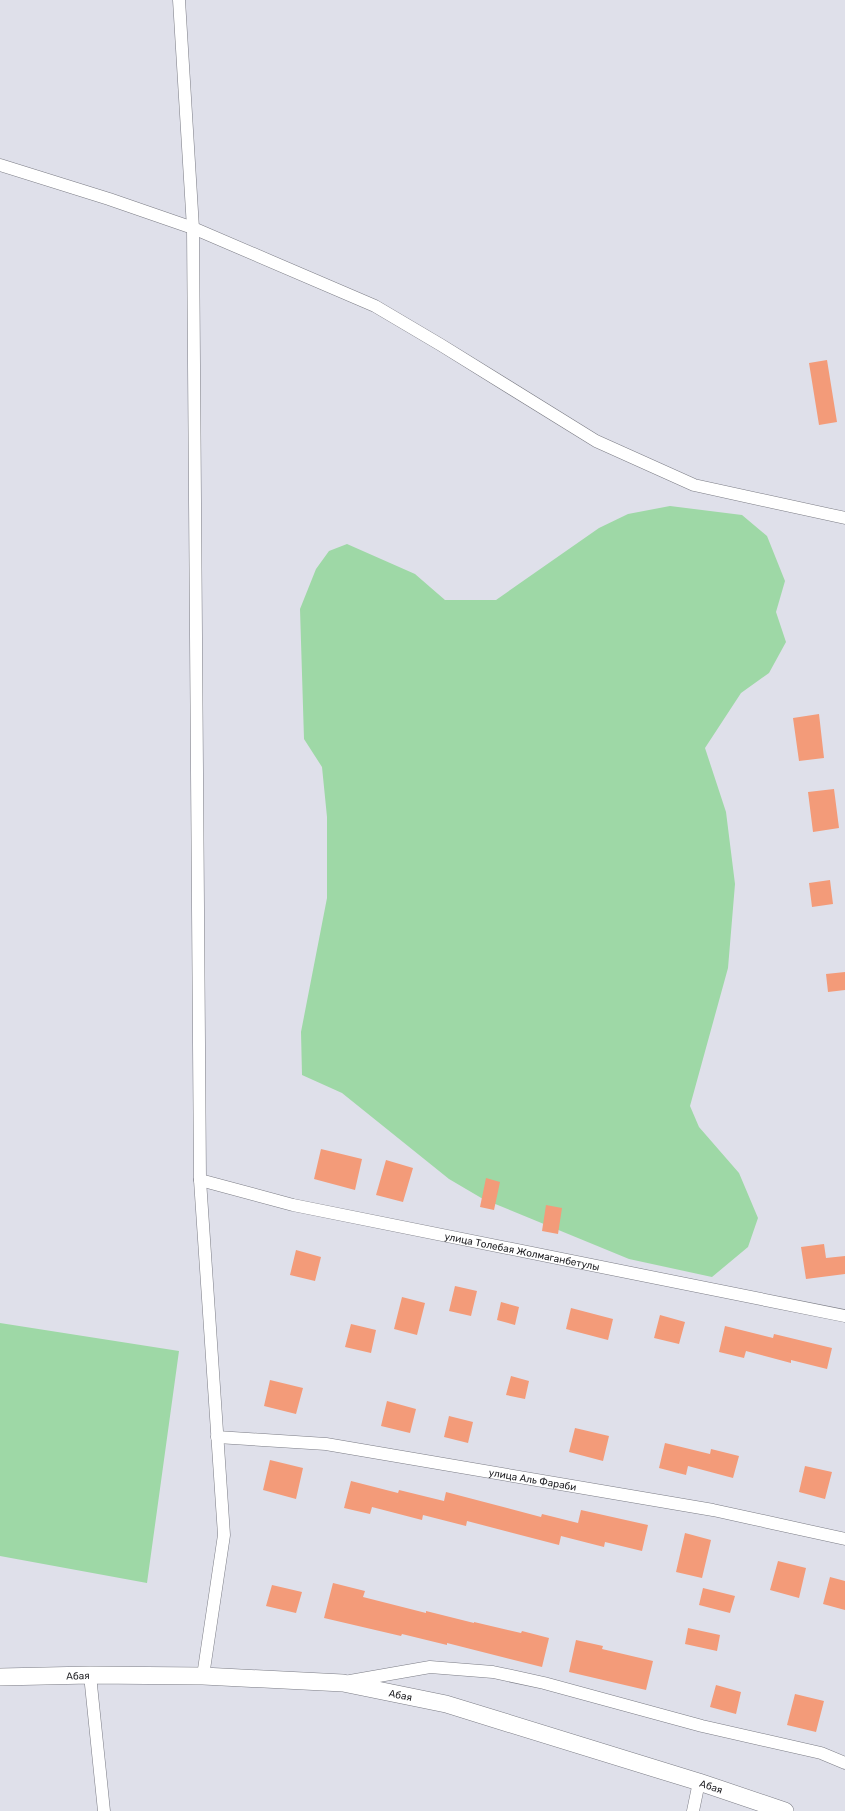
<svg xmlns="http://www.w3.org/2000/svg" width="845" height="1811" viewBox="0 0 845 1811" font-family="Rubik,sans-serif">
  <style>
    .green { fill: #9ed8a6 }
    .building { fill: #f39b79 }
    .lines { fill: none; stroke-linecap: round; stroke-linejoin: round }
    .street-casing { stroke: #7b7c85; stroke-width: 13 }
    .secondary-casing { stroke: #7b7c85; stroke-width: 18 }
    .street { stroke: #fff; stroke-width: 12 }
    .secondary { stroke: #fff; stroke-width: 17 }
    .labels { text-anchor: middle; stroke-width: 3; stroke-linejoin: round; paint-order: stroke }
    .street-label { font-size: 10px; fill: #1a1a1e; stroke: #dfe0ea }
  </style>
  <rect width="100%" height="100%" fill="#dfe0ea"/>
  <path class="green" d="M670,506l72,9 25,21 18,45 -9,31 10,30 -17,31 -28,20 -36,55 21,64 9,72 -7,84 -38,138 9,21 40,46 19,45 -10,29 -36,30 -83,-18 -146,-60 -34,-20 -107,-86 -40,-18 -1,-43 26,-134v-81l-5,-50 -18,-28 -4,-130 16,-40 13,-18 18,-7 68,30 30,26h51l103,-72 29,-14z
    M0,1323l179,28 -32,232 -147,-27z"/>
  <path class="building" d="M827,360l10,62 -18,3 -10,-62z
    M819,714l5,44 -25,3 -6,-43z
    M834,789l5,39 -26,4 -5,-40z
    M830,880l3,24 -21,3 -3,-24z
    M845,972v18l-17,2 -2,-18z
    M321,1149l41,10 -7,31 -41,-11z
    M386,1160l27,8 -10,34 -27,-7z
    M486,1178l14,4 -6,28 -14,-3z
    M546,1205l16,3 -4,26 -16,-3z
    M824,1244l2,14 19,-2v18l-39,5 -5,-32z
    M296,1250l25,7 -6,24 -25,-6z
    M455,1286l22,5 -6,25 -22,-5z
    M402,1297l23,6 -8,32 -23,-6z
    M501,1302l18,5 -4,18 -18,-5z
    M571,1308l42,11 -5,21 -42,-11z
    M660,1315l25,7 -6,22 -25,-6z
    M351,1324l25,6 -5,23 -26,-6z
    M725,1326l48,12 1,-4 58,14 -5,21 -36,-9v3l-45,-12 -2,7 -25,-6z
    M511,1376l18,5 -4,18 -19,-4z
    M270,1380l33,8 -7,26 -32,-8z
    M387,1401l29,8 -6,24 -29,-7z
    M449,1416l24,6 -5,21 -24,-6z
    M575,1428l34,8 -6,25 -34,-9z
    M665,1443l45,11 1,-5 28,7 -6,22 -45,-12 -2,9 -27,-7z
    M270,1460l33,8 -7,31 -33,-9z
    M805,1466l27,6 -7,27 -26,-7z
    M351,1481l47,12 1,-3 45,11 2,-9 95,25 1,-3 36,9 3,-13 67,15 -6,26 -37,-9 -1,5 -43,-11 -2,9 -92,-24 -1,5 -43,-11 -1,5 -50,-13 -2,7 -26,-6z
    M685,1533l26,7 -9,38 -26,-6z
    M778,1561l28,7 -7,30 -29,-8z
    M830,1577l15,4v29l-22,-6z
    M333,1583l32,8 -2,6 63,16v-2l48,12v-1l47,11 1,-2 27,7 -7,29 -95,-24v2l-45,-11 -1,2 -77,-18z
    M272,1585l30,7 -6,21 -30,-7z
    M703,1588l32,8 -5,17 -31,-8z
    M688,1628l32,7 -3,16 -32,-7z
    M576,1640l27,6 -1,3 51,12 -7,29 -77,-18z
    M716,1685l25,7 -5,22 -26,-7z
    M795,1694l29,7 -8,31 -29,-7z"/>
  <g class="lines">
    <defs>
      <g id="street">
        <path d="M179,0l14,228 7,952 24,355 -21,141"/>
        <path d="M0,165l109,34 84,29 182,78 66,39 155,96 98,44 151,33"/>
        <path id="s1" d="M200,1180l93,25 552,111"/>
        <path id="s2" d="M217,1437l109,7 387,66 132,29"/>
        <path d="M90,1675l14,136"/>
        <path d="M350,1681l80,-14 63,5 51,11 158,43 119,27 24,10"/>
        <path d="M693,1811l6,-29"/>
      </g>
      <g id="secondary">
        <path id="s3" d="M0,1677l90,-2 113,1 140,7 103,21 253,78 86,29"/>
      </g>
    </defs>
    <use href="#street" class="street-casing"/>
    <use href="#secondary" class="secondary-casing"/>
    <use href="#street" class="street"/>
    <use href="#secondary" class="secondary"/>
  </g>
  <g class="labels">
    <g class="street-label">
      <text dy="4" stroke="none"><textPath href="#s1" startOffset="330">улица Толебая Жолмаганбетулы</textPath></text>
      <text dy="4" stroke="none"><textPath href="#s2" startOffset="319">улица Аль Фараби</textPath></text>
      <text dy="4" stroke="none"><textPath href="#s3" startOffset="78">Абая</textPath></text>
      <text dy="4" stroke="none"><textPath href="#s3" startOffset="402">Абая</textPath></text>
      <text dy="4" stroke="none"><textPath href="#s3" startOffset="726">Абая</textPath></text>
    </g>
  </g>
</svg>
